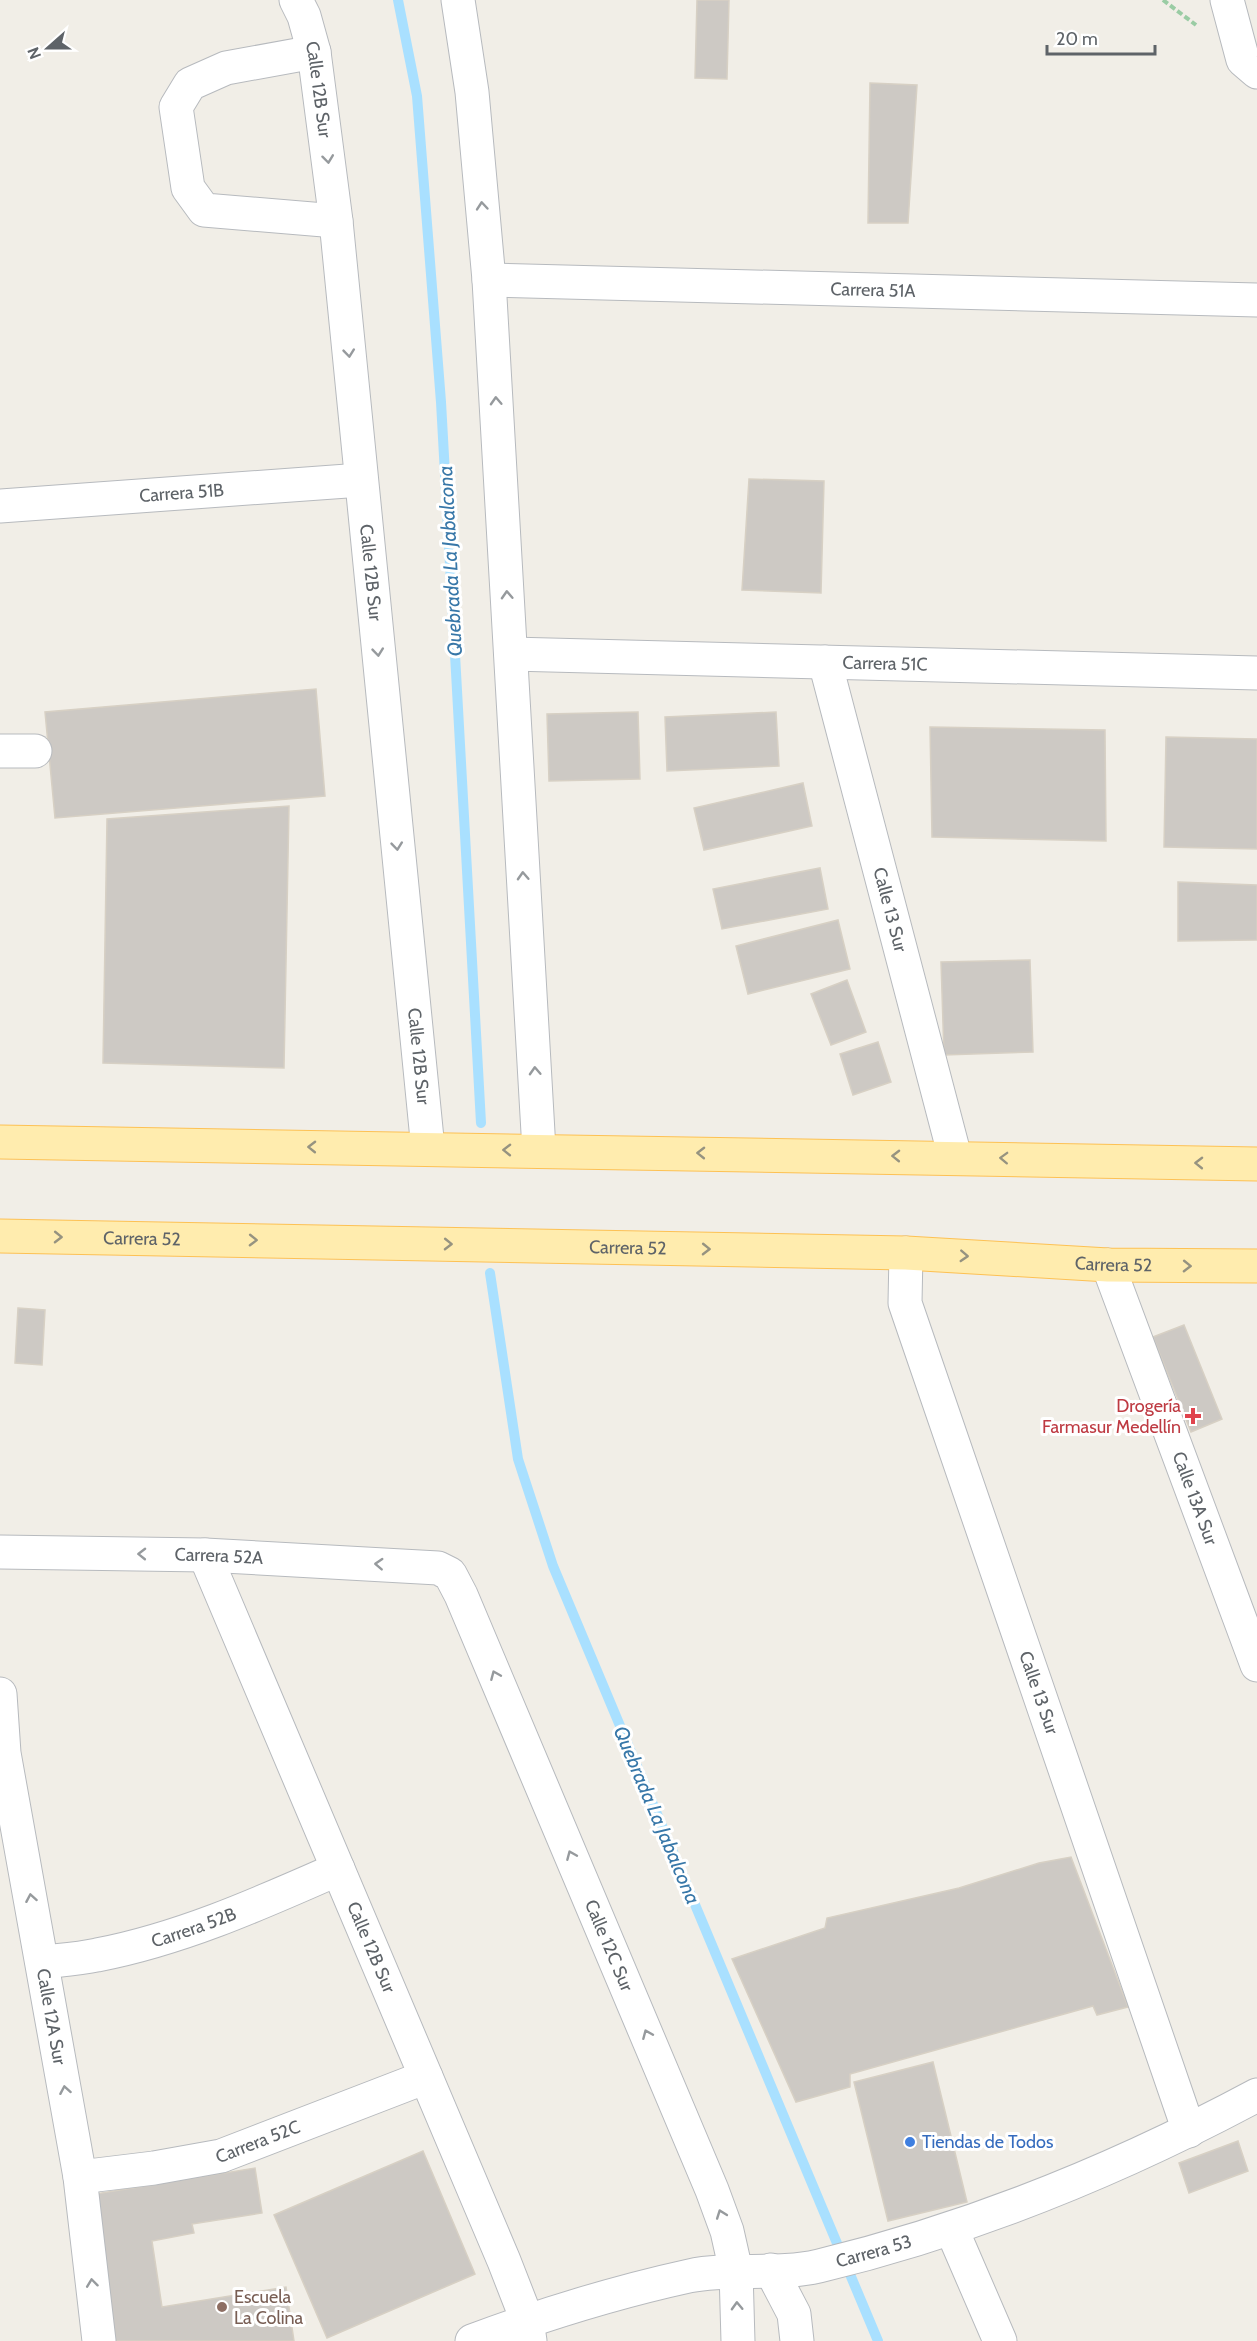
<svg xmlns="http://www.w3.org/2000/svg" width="1257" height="2341" viewBox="0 0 1257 2341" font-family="Cabin,sans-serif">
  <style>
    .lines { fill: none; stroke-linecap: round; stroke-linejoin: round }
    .stream { stroke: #a9e0ff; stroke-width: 10 }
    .building { fill: #cdc9c4; stroke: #d7d0c4; stroke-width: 1.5 }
    .minor-casing { stroke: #b7babe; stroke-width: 35 }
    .major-casing { stroke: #fdc154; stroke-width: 35 }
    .path { stroke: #9acca4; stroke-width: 4; stroke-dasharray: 6 3; stroke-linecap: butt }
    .minor { stroke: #fff; stroke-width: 33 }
    .major { stroke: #ffecae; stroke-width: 33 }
    .oneway { stroke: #969a9d }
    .oneway2 { stroke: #969380 }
    .health-dot { fill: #e0444e; stroke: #fff; stroke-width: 2 }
    .shop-dot { fill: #3f7fe0; stroke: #fff; stroke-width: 2 }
    .education-dot { fill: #8d6e63; stroke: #fff; stroke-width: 2 }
    .labels { text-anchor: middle; stroke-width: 6; stroke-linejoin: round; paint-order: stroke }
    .street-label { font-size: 18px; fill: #5e6368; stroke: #fff }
    .health-label { font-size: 18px; fill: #be3a42; stroke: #fff; text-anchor: end }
    .shop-label { font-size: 18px; fill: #366cbe; stroke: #fff; text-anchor: start }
    .education-label { font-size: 18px; fill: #785e54; stroke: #fff; text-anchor: start }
    .water-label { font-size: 20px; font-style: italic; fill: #3777a8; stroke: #fff }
  </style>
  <rect width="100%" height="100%" fill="#f1eee7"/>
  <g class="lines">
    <path class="stream" d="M398,0l19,96 24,306 40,721
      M490,1273l28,186 35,107 325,775"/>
  </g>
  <path class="building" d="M697,0h32l-2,79 -32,-1z
    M870,83l47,2 -9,138h-40z
    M749,479l75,2 -3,112 -79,-3z
    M316,689l9,107 -270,22 -10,-106z
    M638,712l2,67 -91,2 -2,-67z
    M776,712l3,54 -112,5 -2,-54z
    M930,727l175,3 1,111 -174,-4z
    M1166,737l91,2v110l-93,-2z
    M803,783l9,43 -108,24 -10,-42z
    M289,806l-5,262 -181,-5 4,-244z
    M820,868l8,41 -106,20 -9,-40z
    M1178,882l79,3v55l-79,1z
    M838,920l12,49 -102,25 -12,-48z
    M1030,960l3,92 -89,3 -3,-93z
    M847,980l19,52 -35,13 -20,-51z
    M878,1042l13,40 -38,13 -13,-41z
    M18,1308l27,2 -3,55 -27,-2z
    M1184,1325l38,94 -31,13 -38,-95z
    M1071,1857l57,150 -31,8 -4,-9 -243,68v13l-54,15 -64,-143 93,-31 2,-10 132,-30 80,-25z
    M933,2062l34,140 -79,19 -34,-139z
    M1238,2141l10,30 -59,22 -10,-30z
    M423,2151l52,123 -148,64 -53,-123z
    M255,2168l7,45 -70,11 2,9 -42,8 10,66 124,-20 8,54h-181l-24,-146z"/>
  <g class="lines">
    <defs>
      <g id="minor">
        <path id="s1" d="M296,0l8,16 10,36 22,169 92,928"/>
        <path d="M458,0l14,92 17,188 50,870"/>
        <path d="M1227,0l16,60 14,12"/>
        <path d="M314,52l-88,16 -36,16 -14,23 12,81 16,22 132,11"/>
        <path id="s2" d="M489,280l768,20"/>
        <path id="s3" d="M0,506l361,-26"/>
        <path id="s4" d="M511,654l746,19"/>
        <path id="s5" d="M825,662l130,495"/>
        <path d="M0,751h35"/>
        <path id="s6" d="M906,1253l-1,50 284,828"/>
        <path id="s7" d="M1108,1265l149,400"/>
        <path id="s8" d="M0,1552l205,3 233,13 12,6 11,21 251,595 15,41 9,40 2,70"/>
        <path id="s9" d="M205,1555l299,706 23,59 3,21"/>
        <path id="s10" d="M0,1694l4,59 76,424 19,164"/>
        <path id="s11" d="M42,1962c18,-2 37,-3 55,-7 84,-16 164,-52 241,-86"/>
        <path id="s12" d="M80,2177l74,-9 67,-12 205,-79"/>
        <path d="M952,2230l48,111"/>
        <path d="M771,2270l23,44 3,27"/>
        <path id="s13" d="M472,2341c70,-26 144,-49 217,-65 42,-9 88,0 130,-10 153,-37 300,-97 438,-171"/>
      </g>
      <g id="major">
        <path d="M0,1142l1257,22"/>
        <path id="s14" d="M0,1236l906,17 202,12 149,1"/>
      </g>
    </defs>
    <use href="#minor" class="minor-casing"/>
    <use href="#major" class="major-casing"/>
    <path class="path" d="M1163,0l33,25"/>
    <use href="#minor" class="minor"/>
    <use href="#major" class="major"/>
  </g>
  <defs><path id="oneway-chevron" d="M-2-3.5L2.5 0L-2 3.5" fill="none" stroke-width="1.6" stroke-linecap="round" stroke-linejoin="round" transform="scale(1.5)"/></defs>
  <g class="oneway">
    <use href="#oneway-chevron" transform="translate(328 159) rotate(83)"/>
    <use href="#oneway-chevron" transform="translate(482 206) rotate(-95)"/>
    <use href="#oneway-chevron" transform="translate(349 353) rotate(84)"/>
    <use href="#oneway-chevron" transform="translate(496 401) rotate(-93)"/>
    <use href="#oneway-chevron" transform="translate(507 595) rotate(-93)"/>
    <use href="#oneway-chevron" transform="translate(378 652) rotate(84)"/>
    <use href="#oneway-chevron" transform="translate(397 846) rotate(84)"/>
    <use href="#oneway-chevron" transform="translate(523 876) rotate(-93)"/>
    <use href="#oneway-chevron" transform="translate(535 1071) rotate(-93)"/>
    <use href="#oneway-chevron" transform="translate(142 1554) rotate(-179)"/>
    <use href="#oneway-chevron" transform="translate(379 1564) rotate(-177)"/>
    <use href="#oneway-chevron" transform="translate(495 1675) rotate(-113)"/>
    <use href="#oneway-chevron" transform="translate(571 1855) rotate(-113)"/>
    <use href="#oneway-chevron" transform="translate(31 1898) rotate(-100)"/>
    <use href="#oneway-chevron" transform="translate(647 2034) rotate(-113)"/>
    <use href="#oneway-chevron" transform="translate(65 2090) rotate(-100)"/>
    <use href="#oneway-chevron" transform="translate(721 2214) rotate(-110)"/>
    <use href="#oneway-chevron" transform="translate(92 2283) rotate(-97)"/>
    <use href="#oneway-chevron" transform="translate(737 2306) rotate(-92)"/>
  </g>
  <g class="oneway2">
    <use href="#oneway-chevron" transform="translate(312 1147) rotate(-179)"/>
    <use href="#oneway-chevron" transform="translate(507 1150) rotate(-179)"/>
    <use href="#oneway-chevron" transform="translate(701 1153) rotate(-179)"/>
    <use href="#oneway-chevron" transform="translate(896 1156) rotate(-179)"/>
    <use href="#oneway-chevron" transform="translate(1004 1158) rotate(-178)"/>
    <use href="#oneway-chevron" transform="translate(1199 1163) rotate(-179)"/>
    <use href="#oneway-chevron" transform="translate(58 1237) rotate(1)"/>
    <use href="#oneway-chevron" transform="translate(253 1240) rotate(1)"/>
    <use href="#oneway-chevron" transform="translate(448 1244) rotate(1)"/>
    <use href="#oneway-chevron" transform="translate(706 1249) rotate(1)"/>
    <use href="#oneway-chevron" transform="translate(964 1256) rotate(3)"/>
    <use href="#oneway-chevron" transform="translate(1187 1266) rotate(1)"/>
  </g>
  <path class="health-dot" d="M1190 1407h6v6h6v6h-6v6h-6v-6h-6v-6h6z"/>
  <circle class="shop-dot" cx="910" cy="2142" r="6"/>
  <circle class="education-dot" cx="222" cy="2307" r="6"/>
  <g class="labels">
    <g class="street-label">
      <text dy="6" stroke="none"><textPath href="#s1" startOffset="93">Calle 12B Sur</textPath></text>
      <text dy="6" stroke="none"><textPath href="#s2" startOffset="384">Carrera 51A</textPath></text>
      <text dy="6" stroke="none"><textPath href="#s3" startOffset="182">Carrera 51B</textPath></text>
      <text dy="6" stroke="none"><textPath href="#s1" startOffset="579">Calle 12B Sur</textPath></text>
      <text dy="6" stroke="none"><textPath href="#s4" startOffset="374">Carrera 51C</textPath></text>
      <text dy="6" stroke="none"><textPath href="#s5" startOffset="256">Calle 13 Sur</textPath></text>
      <text dy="6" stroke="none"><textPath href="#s1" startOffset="1065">Calle 12B Sur</textPath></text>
      <text dy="6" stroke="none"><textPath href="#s14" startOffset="142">Carrera 52</textPath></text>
      <text dy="6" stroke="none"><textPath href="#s14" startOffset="628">Carrera 52</textPath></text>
      <text dy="6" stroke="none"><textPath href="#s14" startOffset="1114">Carrera 52</textPath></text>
      <text dy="6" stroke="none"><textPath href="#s7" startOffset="249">Calle 13A Sur</textPath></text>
      <text dy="6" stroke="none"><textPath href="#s8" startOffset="219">Carrera 52A</textPath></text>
      <text dy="6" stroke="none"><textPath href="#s6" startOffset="462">Calle 13 Sur</textPath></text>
      <text dy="6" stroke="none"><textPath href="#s11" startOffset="156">Carrera 52B</textPath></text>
      <text dy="6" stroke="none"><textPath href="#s8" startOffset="856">Calle 12C Sur</textPath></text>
      <text dy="6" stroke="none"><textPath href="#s9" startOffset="426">Calle 12B Sur</textPath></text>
      <text dy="6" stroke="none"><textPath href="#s10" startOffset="327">Calle 12A Sur</textPath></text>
      <text dy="6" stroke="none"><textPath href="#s12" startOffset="182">Carrera 52C</textPath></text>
      <text dy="6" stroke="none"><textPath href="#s13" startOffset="414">Carrera 53</textPath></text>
    </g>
    <g class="health-label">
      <text x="1181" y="1412">Drogería<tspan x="1181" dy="21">Farmasur Medellín</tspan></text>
    </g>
    <g class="shop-label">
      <text x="922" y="2148">Tiendas de Todos</text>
    </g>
    <g class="education-label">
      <text x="234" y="2303">Escuela<tspan x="234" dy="21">La Colina</tspan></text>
    </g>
    <g class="water-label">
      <text transform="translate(450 561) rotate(-93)" y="7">Quebrada La Jabalcona</text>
      <text transform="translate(657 1815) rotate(67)" y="7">Quebrada La Jabalcona</text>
    </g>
  </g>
  <g transform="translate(48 48) rotate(249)" stroke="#ffffff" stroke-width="4.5" paint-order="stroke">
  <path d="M0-4.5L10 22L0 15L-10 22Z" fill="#5e6368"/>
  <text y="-9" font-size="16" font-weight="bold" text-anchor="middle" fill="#5e6368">N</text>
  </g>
  <path d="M1047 45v9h108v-9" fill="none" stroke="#5e6368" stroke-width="3"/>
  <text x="1056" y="45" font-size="18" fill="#5e6368" stroke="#ffffff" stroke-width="4.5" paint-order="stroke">20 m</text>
</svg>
